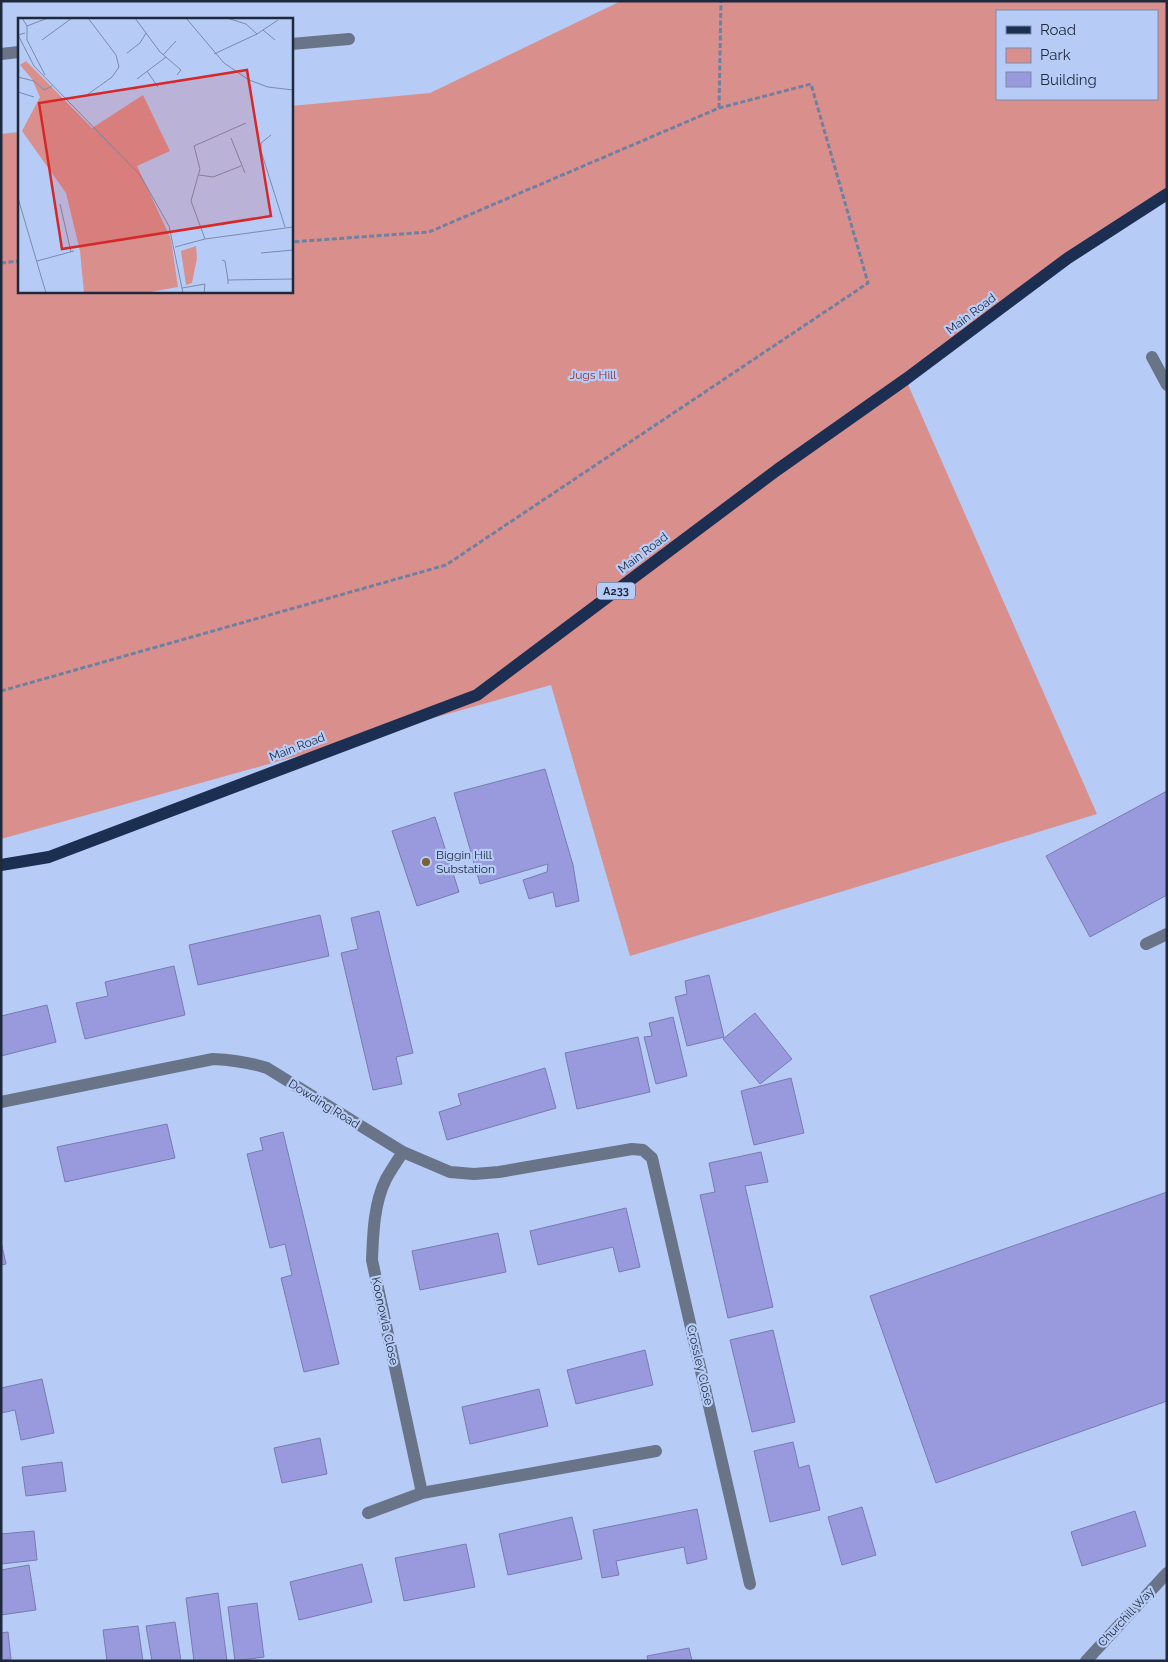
<svg xmlns="http://www.w3.org/2000/svg" width="1168" height="1662" viewBox="0 0 1168 1662" font-family="Raleway,sans-serif">
  <style>
    .green { fill: #d98f8c; fill-rule: evenodd }
    .building { fill: #989add; stroke: #797baf }
    .lines { fill: none; stroke-linecap: round; stroke-linejoin: round }
    .path { stroke: #7080a0; stroke-width: 3; stroke-dasharray: 5 2.5; stroke-linecap: butt }
    .minor { stroke: #697489; stroke-width: 12 }
    .major { stroke: #1c2e51; stroke-width: 12 }
    .poi-dot { fill: #7a6233; stroke: #b6ccf6; stroke-width: 2 }
    .labels { text-anchor: middle; stroke-width: 4.5; stroke-linejoin: round; paint-order: stroke }
    .shield { fill: #b6ccf6; stroke: #4c5a74; stroke-width: 1 }
    .shield-label { font-size: 11px; font-weight: bold; fill: #1f293d }
    .street-label { font-size: 12px; fill: #1f293d; stroke: #b6ccf6 }
    .park-label { font-size: 12px; fill: #903234; stroke: #b6ccf6 }
    .poi-label { font-size: 12px; fill: #1f293d; stroke: #b6ccf6; text-anchor: start }
    .inset-road { fill: none; stroke: #7a8bac; stroke-width: 1 }
    .view { fill: #d62828; fill-opacity: 0.15; stroke: #d62828; stroke-width: 2.5 }
    .inset-edge { fill: none; stroke: #1f293d; stroke-width: 2.5 }
  </style>
  <rect width="100%" height="100%" fill="#b6ccf6"/>
  <path class="green" d="M621,1h546v187l-99,70 -162,122 191,434 -467,142 -79,-271 -550,154v-705l18,-2v159h272v-185l139,-13zM997,11h160v88h-160z"/>
  <path class="building" d="M545,769l28,96 6,36 -23,6 -3,-15 -24,7 -6,-19 24,-8 1,-8 -68,20 -26,-91z
    M1167,791v104l-77,42 -44,-81z
    M435,817l24,75 -42,14 -25,-75z
    M379,911l34,142 -17,4 6,27 -29,6 -32,-137 17,-4 -7,-31z
    M320,915l9,41 -131,29 -9,-40z
    M174,966l11,49 -100,24 -9,-36 32,-7 -3,-14z
    M709,975l15,62 -37,9 -12,-49 12,-3 -2,-13z
    M47,1005l9,37 -55,14v-40z
    M755,1013l37,46 -32,25 -37,-45z
    M673,1017l14,59 -31,8 -12,-47 8,-1 -3,-13z
    M638,1037l12,55 -73,17 -12,-56z
    M545,1068l11,40 -109,32 -8,-28 22,-7 -3,-11z
    M791,1078l13,55 -50,12 -13,-54z
    M167,1124l8,34 -110,24 -8,-35z
    M283,1132l56,232 -35,8 -23,-94 11,-3 -7,-31 -15,4 -23,-94 16,-4 -3,-12z
    M761,1152l7,30 -23,4 28,121 -45,11 -28,-123 15,-3 -6,-29z
    M1167,1192v209l-231,82 -66,-187z
    M626,1208l14,59 -21,5 -6,-25 -75,18 -8,-34z
    M498,1233l8,39 -86,18 -8,-39z
    M1,1242l5,22 -5,1z
    M773,1330l22,92 -43,10 -22,-92z
    M645,1350l8,35 -77,19 -9,-34z
    M42,1379l12,54 -33,7 -6,-30 -14,3v-25z
    M539,1389l9,37 -78,18 -8,-37z
    M320,1438l7,36 -45,9 -8,-35z
    M793,1442l6,26 10,-3 11,45 -50,12 -16,-71z
    M62,1462l4,29 -40,5 -4,-29z
    M862,1507l14,48 -34,10 -14,-48z
    M697,1509l10,50 -20,5 -3,-17 -68,14 3,14 -17,3 -9,-48z
    M1135,1511l11,35 -64,20 -11,-34z
    M572,1517l10,42 -74,16 -9,-41z
    M34,1531l3,29 -36,4v-30z
    M466,1544l9,43 -71,14 -9,-43z
    M362,1564l10,38 -73,18 -9,-38z
    M29,1565l7,45 -35,5v-45z
    M218,1593l9,68h-33l-8,-63z
    M257,1603l7,54 -29,4 -7,-54z
    M175,1622l6,39h-29l-6,-35z
    M138,1626l5,35h-36l-4,-31z
    M8,1632l3,27 -10,1v-27z
    M689,1648l3,13h-44l-1,-5z"/>
  <g class="lines">
    <path class="path" d="M719,108l2,-107
      M1,263l18,-2
      M1,691l445,-126 422,-282 -57,-199 -92,24 -290,124 -138,10"/>
    <path class="minor" d="M291,44l58,-5
      M1,54l18,-2
      M1152,357l15,28
      M1146,944l21,-10
      M1,1102l212,-43c19,1 36,3 54,9l136,84 47,20 24,2 25,-2 133,-23 11,1 9,8 98,426
      M403,1152c-6,9 -12,18 -17,27 -12,24 -13,54 -14,81l50,233
      M368,1513l54,-20 234,-42
      M1086,1661l81,-88"/>
    <path class="major" d="M1,865l48,-8 428,-162 300,-225 129,-91 162,-121 99,-64"/>
  </g>
  <circle class="poi-dot" cx="426" cy="862" r="5"/>
  <g class="labels">
    <rect class="shield" x="597" y="582.5" width="38" height="17" rx="4"/>
    <g class="shield-label">
      <text x="616" y="595">A233</text>
    </g>
    <g class="street-label">
      <text transform="translate(971 314) rotate(-37)" y="4">Main Road</text>
      <text transform="translate(643 553) rotate(-37)" y="4">Main Road</text>
      <text transform="translate(297 747) rotate(-21)" y="4">Main Road</text>
      <text transform="translate(324 1104) rotate(32)" y="4">Dowding Road</text>
      <text transform="translate(385 1321) rotate(78)" y="4">Koonowla Close</text>
      <text transform="translate(700 1365) rotate(77)" y="4">Crossley Close</text>
      <text transform="translate(1126 1617) rotate(-47)" y="4">Churchill Way</text>
    </g>
    <g class="park-label">
      <text x="593" y="379">Jugs Hill</text>
    </g>
    <g class="poi-label">
      <text x="436" y="859">Biggin Hill<tspan x="436" dy="14">Substation</tspan></text>
    </g>
  </g>
  <g transform="translate(18 18)">
    <rect width="275" height="275" fill="#b6ccf6"/>
    <path d="M8,43l66,67 51,-33 27,56 -33,15 34,73 7,48 -33,6h-61l-4,-42 -14,-58 -44,-62 18,-34 -8,-18 -12,-14zM178,228l1,12 -5,25 -6,2 -5,-34z" fill="#d98f8c"/>
    <path class="inset-road" d="M4,0l5,8v14l18,35M117,0l25,34 21,18 -4,5M168,0l38,45 25,17 19,7 25,3M9,8l21,-8M245,12l12,10M7,15l-7,2 16,31 106,109 29,51 14,67M239,16l21,-14M24,22l30,-22M109,35l13,-10 6,-10M196,36l43,-20 -11,-10 -19,-6M145,37l13,-14M129,53l11,16M0,59l16,4 10,9 8,-4M119,61l29,-22M0,74l16,5M66,79l28,-20 7,-10 -3,-12 -28,-37M253,117l-10,8v8l24,76M213,120l14,35M181,157l14,2 28,-11M0,180l28,95M42,186l11,48M187,221l-14,-38 9,-32 -6,-23 52,-23M157,229l30,-8 88,-12M243,235l32,-3M204,242l3,1 3,19M19,243l37,-10M210,266v-4l65,-1M164,270l23,-4 -1,9"/>
    <path class="view" d="M229,52l24,146 -209,33 -23,-146z"/>
    <rect width="275" height="275" class="inset-edge"/>
  </g>
  <rect width="1168" height="1662" fill="none" stroke="#1f293d" stroke-width="5"/>
  <rect x="996" y="10" width="162" height="90" fill="#b6ccf6" stroke="#7a8bac"/>
  <rect x="1006" y="26" width="25" height="8" fill="#1c2e51" stroke="#7a8bac"/>
  <text x="1040" y="35" font-size="15" fill="#1f293d">Road</text>
  <rect x="1006" y="48" width="25" height="15" fill="#d98f8c" stroke="#7a8bac"/>
  <text x="1040" y="60" font-size="15" fill="#1f293d">Park</text>
  <rect x="1006" y="72" width="25" height="15" fill="#989add" stroke="#7a8bac"/>
  <text x="1040" y="85" font-size="15" fill="#1f293d">Building</text>
</svg>
